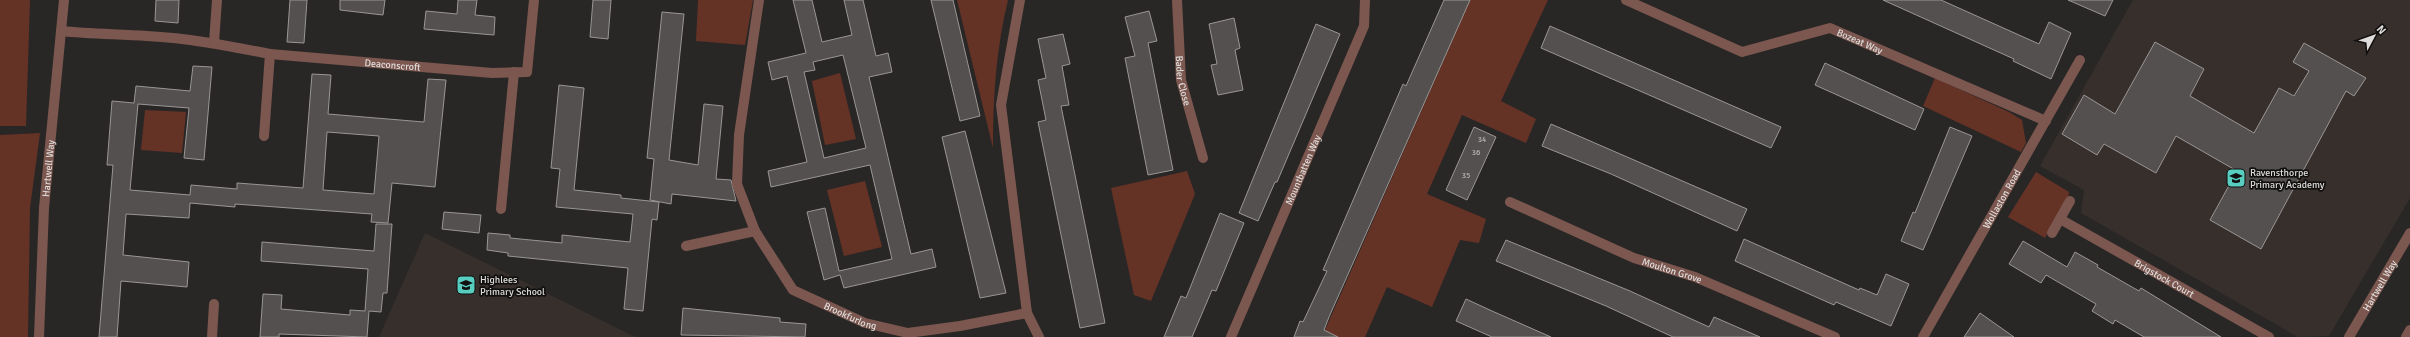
<svg xmlns="http://www.w3.org/2000/svg" width="2410" height="337" viewBox="0 0 2410 337" font-family="Signika,sans-serif">
  <style>
    .built { fill: #372f2c }
    .green { fill: #653226 }
    .building { fill: #53504f; stroke: #9a9695; fill-rule: evenodd }
    .lines { fill: none; stroke-linecap: round; stroke-linejoin: round }
    .minor { stroke: #7b574f; stroke-width: 10 }
    .tertiary { stroke: #7b574f; stroke-width: 10 }
    .labels { text-anchor: middle; stroke-width: 3.5; stroke-linejoin: round; paint-order: stroke }
    .number-label { font-size: 8px; fill: #bcbab9 }
    .street-label { font-size: 10px; fill: #dfdddc; stroke: #11100f }
    .poi-label { font-size: 10px; fill: #dfdddc; stroke: #11100f; text-anchor: start }
  </style>
  <rect width="100%" height="100%" fill="#292726"/>
  <path class="built" d="M2133,0h277v198l-81,138 -31,1 -217,-124 3,-23 -44,-24z
    M425,233l210,104h-256z"/>
  <path class="green" d="M0,0h30l-4,126h-26z
    M698,0h55l-8,45 -49,-4z
    M957,0h51c-12,49 -15,97 -15,148z
    M1470,0h78l-47,101 35,18 -10,24 -64,-28 -35,79 59,25 -7,24 -19,-3 -28,67 -45,-20 -22,50h-43z
    M840,73l16,66 -31,6 -13,-64z
    M1935,78l74,34 13,8 4,23 -5,9 -98,-46z
    M145,110l41,2 -4,41 -41,-3z
    M40,133l-10,75 -2,129h-28v-202z
    M1187,171l8,23 -44,107 -17,-6 -23,-107z
    M2036,172l33,20 -1,7 -23,39 -37,-21z
    M865,181l17,66 -38,9 -17,-66z"/>
  <path class="building" d="M156,0h23l-1,23 -23,-2z
    M290,0h17l-3,43 -17,-1z
    M340,0h45l-2,15 -43,-5z
    M458,0h19l-2,15 20,2 -1,18 -70,-6 2,-18 31,3z
    M593,0h18l-3,39 -18,-2z
    M793,0h19l10,42 30,-7 -8,-35h19l13,56 12,-3 4,19 -23,5 42,177 21,-5 4,18 -92,21 -4,-13 -16,5 -17,-68 18,-4 14,63 53,-12 -22,-94 -99,22 -3,-16 39,-9 -20,-86 -15,4 -4,-18 38,-9zM843,55l23,93 -42,10 -20,-86 11,-2 -2,-8z
    M931,0h22l27,116 -20,5z
    M1444,0h26l-141,317 -5,13 14,7h-44l6,-16 3,1 24,-51 -4,-1 80,-186 3,2z
    M1883,0h58l98,44 10,-22 22,11 -20,46 -38,-18 1,-2z
    M2068,0h45l-8,16z
    M1149,11l8,30 -9,2 25,127 -25,5 -23,-117 10,-2 -10,-39z
    M662,12l22,2 -15,146 29,5 6,-61 19,2 -7,73 15,1 5,21 -64,-7 -1,10 -21,-4 4,-41 -7,-1z
    M1234,18l6,30 -5,2 8,40 -25,5 -7,-30 6,-1 -8,-40z
    M1316,24l24,10 -63,148h-2l-17,39 -19,-8z
    M1550,26l231,101 -10,21 -230,-100z
    M1063,34l7,30 -8,2 7,39 -8,1 44,217 -25,5 -42,-206 8,-2 -8,-40 8,-2 -8,-39z
    M2155,42l49,27 -14,27 64,37 25,-45 15,8 15,-25 -16,-9 11,-19 62,35 -12,18 -8,-5 -85,158 -51,-29 27,-49 -61,-35 -20,37 -52,-29 -7,11 -35,-21 22,-39 31,19z
    M1825,63l99,46 -9,21 -100,-45z
    M193,66l19,1 -8,93 -20,-2 5,-50 -51,-4 -8,86 60,5 1,-10 46,4v-6l66,5 9,-114 19,1 -3,39 96,8 4,-43 18,1 -11,107 -43,-4 -4,40 -17,-1 1,-8 -137,-10v3l-45,-4 -1,15 -63,-4 -3,41 66,7 -2,25 -66,-6 -4,56h-18l14,-172h-6l5,-64 22,2 2,-17 54,5zM327,132l52,4 -5,58 -51,-4z
    M559,85l25,3 -10,102 47,5v3l38,4 -2,18 -5,-1 -9,92 -19,-2 4,-41 -120,-12v-3l-21,-3 1,-17 22,2v3l52,5v-8l68,7 3,-28 -77,-7 4,-38 -9,-1z
    M1551,124l196,85 -10,22 -126,-57 -69,-28z
    M1474,127l22,10 -29,63 -21,-10z
    M1950,127l22,9 -49,114 -22,-9 12,-29 2,1z
    M965,131l41,162 -26,5 -38,-161z
    M444,212l37,3 -2,18 -37,-4z
    M1220,213l24,10 -28,68 -4,-1 -20,47h-28l17,-41 5,2z
    M376,224h16l-5,69h-4l-2,19 -12,-1 -2,26 -88,-3v3h-19l3,-43 19,1 -1,14 69,6v-5l15,1 3,-42 -107,-8 1,-19 112,9z
    M1744,239l115,51 1,-2 17,7 9,-21 23,10 -18,42 -55,-24 -2,3 -99,-44z
    M1506,240l124,51 79,36 5,-10 46,20h-87l-67,-31 -110,-45z
    M2023,241l44,26 8,-15 23,13 -1,2 42,24 2,-3 80,49h-77l-29,-17 -2,4 -21,-13 4,-7 -50,-29 -5,8 -32,-19z
    M1466,299l26,12 59,26h-59l-36,-16z
    M683,308l97,10v4l26,2 -1,13 -124,-2z
    M1980,313l34,24h-50z"/>
  <g class="lines">
    <g class="minor">
      <path id="s1" d="M759,0l-20,135 -2,49 18,47 38,59 72,33 43,10 52,-7 67,-13"/>
      <path d="M1020,0l-19,105 26,208 12,24"/>
      <path id="s2" d="M1177,0l4,80 22,78"/>
      <path id="s3" d="M1626,0l116,52 88,-24 216,93"/>
      <path d="M61,31c29,3 57,3 86,5 41,2 82,10 123,18l-6,82"/>
      <path d="M214,43l3,-43"/>
      <path id="s4" d="M270,54l222,19 35,-1 7,-72"/>
      <path id="s5" d="M1510,202l124,56 61,19 140,60"/>
      <path d="M501,209l13,-137"/>
      <path id="s6" d="M2060,219l209,118"/>
      <path d="M2052,233l18,-32"/>
      <path d="M686,246l69,-15"/>
      <path d="M212,337l2,-33"/>
      <path id="s7" d="M1231,337l133,-311 1,-26"/>
      <path id="s8" d="M1923,337l157,-277"/>
    </g>
    <g class="tertiary">
      <path id="s9" d="M39,337l5,-129 20,-208"/>
      <path id="s10" d="M2349,337l61,-104"/>
      <path d="M2406,337l4,-7"/>
    </g>
  </g>
  <defs>
    <symbol id="school-square" viewBox="-11 -11 22 22"><rect x="-9" y="-9" width="18" height="18" rx="4" fill="#58cec0" stroke="#11100f"/><path d="M0-5L7-2L0 1L-7-2ZM-4 1L0 2.5L4 1V4Q0 6-4 4Z" fill="#111"/></symbol>
  </defs>
  <g fill-rule="evenodd">
    <use href="#school-square" x="2225" y="167" width="22" height="22"/>
    <use href="#school-square" x="455" y="274" width="22" height="22"/>
  </g>
  <g class="labels">
    <g class="number-label">
      <text x="1482" y="142">34</text>
      <text x="1476" y="155">36</text>
      <text x="1466" y="178">35</text>
    </g>
    <g class="street-label">
      <text dy="4" stroke="none"><textPath href="#s3" startOffset="251">Bozeat Way</textPath></text>
      <text dy="4" stroke="none"><textPath href="#s4" startOffset="123">Deaconscroft</textPath></text>
      <text dy="4" stroke="none"><textPath href="#s2" startOffset="81">Bader Close</textPath></text>
      <text dy="4" stroke="none"><textPath href="#s9" startOffset="169">Hartwell Way</textPath></text>
      <text dy="4" stroke="none"><textPath href="#s7" startOffset="182">Mountbatten Way</textPath></text>
      <text dy="4" stroke="none"><textPath href="#s8" startOffset="159">Wollaston Road</textPath></text>
      <text dy="4" stroke="none"><textPath href="#s5" startOffset="176">Moulton Grove</textPath></text>
      <text dy="4" stroke="none"><textPath href="#s6" startOffset="120">Brigstock Court</textPath></text>
      <text dy="4" stroke="none"><textPath href="#s10" startOffset="60">Hartwell Way</textPath></text>
      <text dy="4" stroke="none"><textPath href="#s1" startOffset="369">Brookfurlong</textPath></text>
    </g>
    <g class="poi-label">
      <text x="2250" y="176">Ravensthorpe<tspan x="2250" dy="12">Primary Academy</tspan></text>
      <text x="480" y="283">Highlees<tspan x="480" dy="12">Primary School</tspan></text>
    </g>
  </g>
  <g transform="translate(2374 36) rotate(49)" stroke="#11100f" stroke-width="3" paint-order="stroke">
  <path d="M0-3L7 15L0 10L-7 15Z" fill="#dfdddc"/>
  <text y="-6" font-size="11" font-weight="bold" text-anchor="middle" fill="#dfdddc">N</text>
  </g>
</svg>
